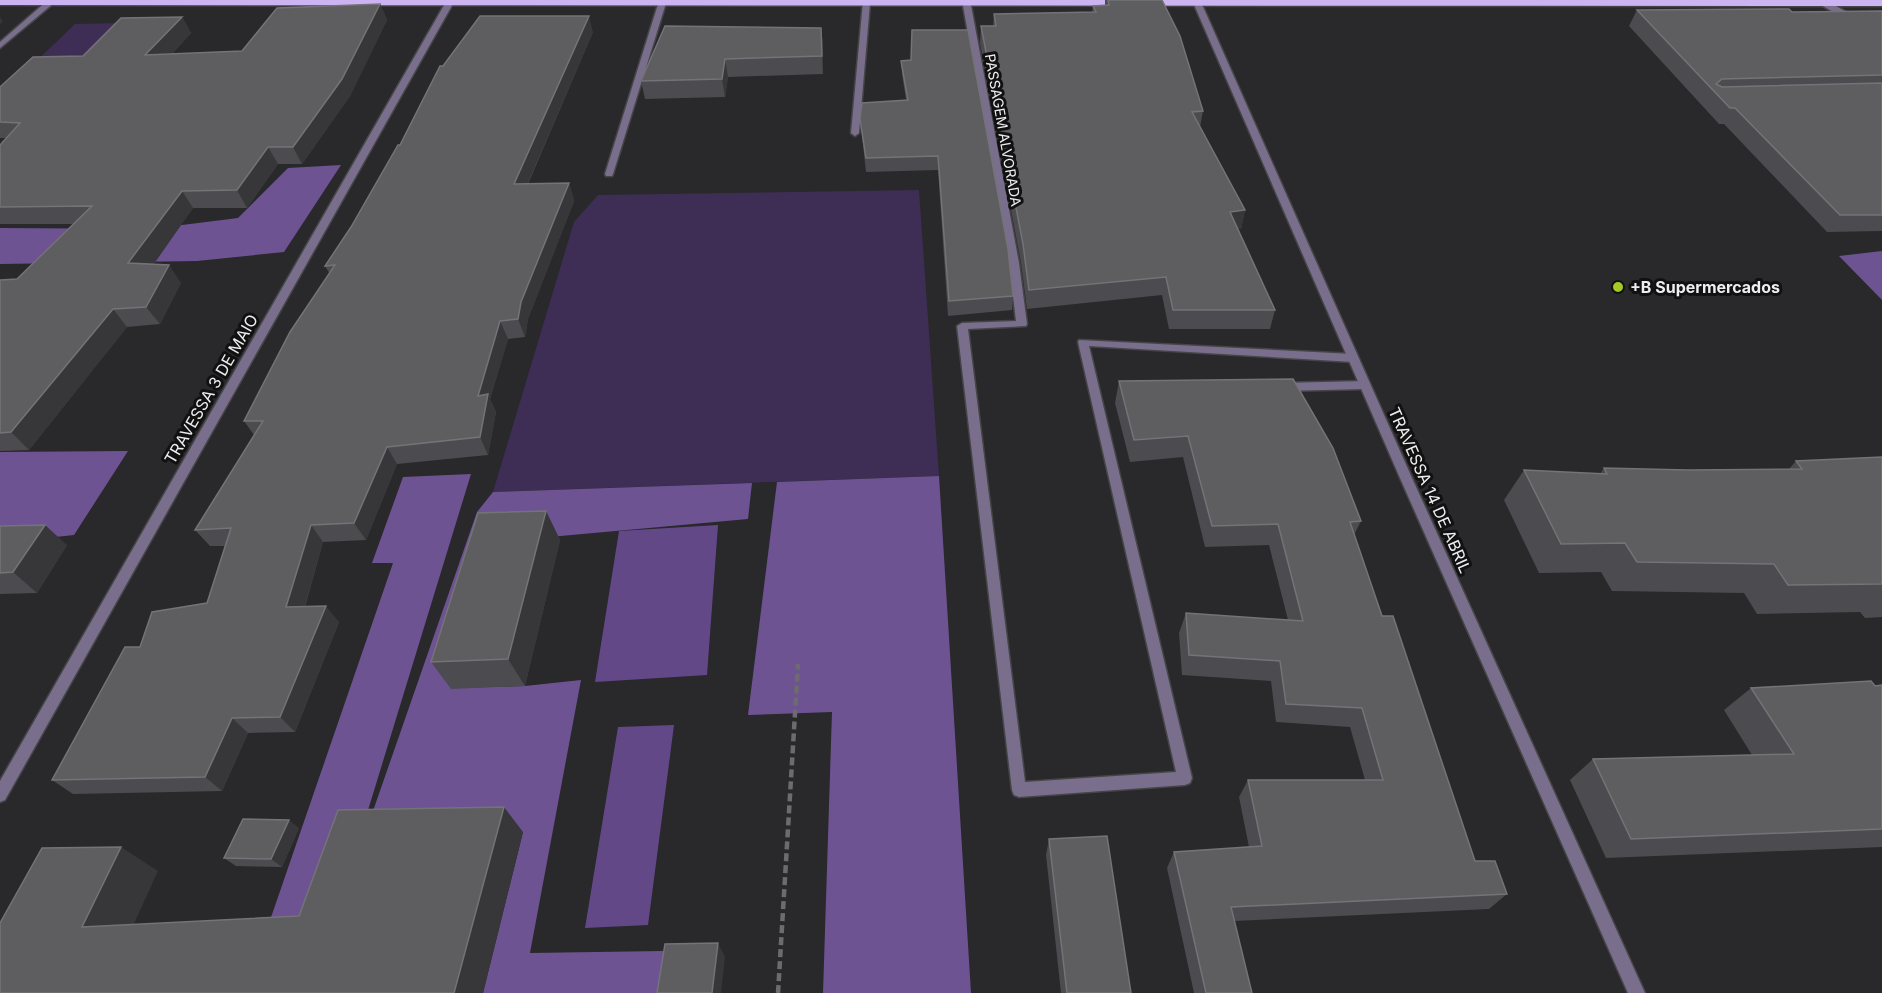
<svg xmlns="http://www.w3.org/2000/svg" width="1882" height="993" viewBox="0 0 1882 993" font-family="Inter,sans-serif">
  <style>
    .green { fill: #3e2e55 }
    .forest { fill: #6e5393 }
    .water { fill: #634888 }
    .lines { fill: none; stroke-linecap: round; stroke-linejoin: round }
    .lane-casing { stroke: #454446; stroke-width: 3 }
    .street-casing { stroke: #454446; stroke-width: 3 }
    .primary-casing { stroke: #454446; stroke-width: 3 }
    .path { stroke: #6c6b6e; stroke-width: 4.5; stroke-dasharray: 8 4; stroke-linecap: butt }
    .lane { fill: #796e8c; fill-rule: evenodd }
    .street { fill: #796e8c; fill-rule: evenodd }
    .primary { fill: #cbb4f1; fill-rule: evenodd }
    .wall { fill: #4c4b4f }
    .shaded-wall { fill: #373639 }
    .building { fill: #5e5d60; stroke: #747377; stroke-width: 1.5 }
    .poi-dot { fill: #a5c823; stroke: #111112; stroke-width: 2 }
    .labels { text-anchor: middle; stroke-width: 6; stroke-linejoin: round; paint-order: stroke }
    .far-street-label { font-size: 14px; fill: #eeedef; stroke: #111112 }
    .poi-label { font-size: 16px; font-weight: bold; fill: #eeedef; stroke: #111112; text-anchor: start }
    .street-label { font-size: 16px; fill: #eeedef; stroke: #111112 }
  </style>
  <rect width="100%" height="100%" fill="#29282b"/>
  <path class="green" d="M122,23l-44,45 -50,1 47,-45z
    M919,190l20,286 -446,16 81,-270 24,-27z"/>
  <path class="forest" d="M341,165l-57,87 -87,9 -197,3v-36l150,1 88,-11 50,-50z
    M1882,251v49l-43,-44z
    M128,451l-54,84 -74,8v-91z
    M471,474l-159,519h-67l148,-430h-21l31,-86z
    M939,476l32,517h-148l9,-281 -84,3 29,-233z
    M752,483l-4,36 -254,23 -43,146 74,-2 56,-6 -51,273 133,-2 10,7 -5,35h-185l40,-161 -158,2 112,-322 16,-20z"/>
  <path class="water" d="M718,525l-11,150 -112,7 24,-151z
    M674,725l-26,200 -63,3 33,-201z"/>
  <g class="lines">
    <defs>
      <path id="lane" d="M659,1l7,2 -53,171 -1,2h-6l-1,-2z
        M1821,1h6l23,13 32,9v4l-38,-9 -23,-13z
        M1014,260l5,3 8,61 -1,2 -58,3 57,453 151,-10 -98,-430 1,-2 274,14 5,4 -5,4 -264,-16 103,432 -2,5 -5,2 -166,12 -5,-2 -2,-5 -55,-464 5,-3 54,-2 -7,-58z
        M1365,381l5,4 -5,4 -83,2 -5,-4 5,-4z"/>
      <path id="street" d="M48,0l7,2 -55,46v-6z
        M447,0h8l-450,800 -5,2v-21z
        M962,0h8l49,263 -5,3 -5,-3z
        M1192,0h8l212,478 233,515h-17l-228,-515z
        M863,1l7,2 -11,130 -4,3 -4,-3z"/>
      <path id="primary" d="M0,0h1882v6l-1882,-1z"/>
    </defs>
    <use href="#lane" class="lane-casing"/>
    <use href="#street" class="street-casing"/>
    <use href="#primary" class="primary-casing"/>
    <path class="path" d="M778,993l20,-329"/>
    <use href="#lane" class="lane"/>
    <use href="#street" class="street"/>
    <use href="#primary" class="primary"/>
  </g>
  <path class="wall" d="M1105,0h57l41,111 -3,16 45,83 -4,19h-3l37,81 -5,19h-101l-7,-34 -135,14 -6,-46 -41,-220 1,-17h12l1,-12 98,-2 1,-6 12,-1z
    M380,4l7,16 -37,76 -48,68h-24l-31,44h-54l-40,56 28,19 -21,41 -33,3 -98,123 -29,1v-171l17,-1 56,-55h-73v-79l6,-7h-6v-51l83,-31 99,-39 9,16 -19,21 70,-3z
    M1637,10l155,2 90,-1v220l-55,1 -103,-108h-5l-90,-98z
    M821,28l2,18v28l-95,3 -3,20 -80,2 -4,-18z
    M593,32l-65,152 41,-1 5,18 -46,118 -3,18 -17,2 -18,60 6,13 -8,43 -91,9 -31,76 -43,2 -18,65 34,15 -44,110 -47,1 -26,58 -149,3 -21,-14 88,-133 67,-44 18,-57h-15l-15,-16 59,-95 -10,-14 86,-147 -5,-8 26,-39 49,-82 43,-79z
    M901,61l112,235 -1,14 -64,6 -10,-146 -72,2 -6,-53 46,-19 -4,-26z
    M1119,381l242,140 -7,14 28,81 93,245 32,33 -18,15 -255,12 18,72h-58l-27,-125 7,-16 75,-5 -10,-50 9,-17h117l-15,-53 -74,-5 -5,-41 -89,-6 -3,-42 7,-20 102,7 -19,-75 -64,2 -22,-90 -53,5 -15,-59z
    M1882,457v160l-17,1 -5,-6 -103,2 -13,-21 -132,-2 -11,-19 -62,1 -35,-73 20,-30 76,4 4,-6 84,2 101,-1 7,-8z
    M546,511l14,29 -35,146 -74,3 -20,-27z
    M0,526l67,19 -30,48 -37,1z
    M1882,685v162l-276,11 -36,-78 23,-21 159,-4 -28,-45 27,-22z
    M299,828l-17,39 -46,-1 -12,-8z
    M1049,839l82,154h-70l-15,-138z"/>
  <path class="shaded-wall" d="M380,4l7,16 -37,76 -48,68 -9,-17z
    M589,16l4,16 -73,169 -6,-17z
    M0,17l3,5 -3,2z
    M182,17l9,16 -35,39 -11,-17z
    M821,28l2,18v28l-1,-18z
    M725,59l3,18 -3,20 -3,-18z
    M268,147l10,17 -31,44 -10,-18z
    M569,183l5,18 -46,118 -3,18 -7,-18 3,-17z
    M182,191l11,17 -51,73 -14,-18z
    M1245,210l-4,19 -16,2 5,-19z
    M169,265l12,18 -21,41 -14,-17z
    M113,309l14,18 -98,123 -18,-18z
    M500,321l8,18 -18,60 6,13 -8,43 -8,-18 -2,-41z
    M387,447l10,17 -31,76 -12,-17z
    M546,511l14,29 -35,146 -17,-27z
    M45,525l22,20 -30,48 -24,-21z
    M311,525l12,17 -23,81 -14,-16z
    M326,606l13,16 -44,110 -15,-15z
    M232,718l16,15 -26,58 -17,-14z
    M504,807l19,25 -40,161h-29z
    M289,820l10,8 -17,39 -11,-8z
    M121,847l37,24 -35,77 -41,-21z
    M718,943l7,14 -4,36h-9z"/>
  <path class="building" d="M1108,0h54l18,36 23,75 -11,1 53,98 -15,2 45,98h-102l-7,-33 -137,13 -6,-46 -42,-218h15l-2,-12 102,-2 -3,-6 16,-1z
    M380,4l-38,75 -49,68h-25l-31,43 -55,1 -54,72 41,2 -23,42 -33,2 -102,123 -11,1v-153l17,-1 75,-73 -92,1v-62l20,-22 -20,-1v-35l33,-30 50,-1 38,-38 61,-1 -37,38 97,-4 35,-43z
    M1789,9l3,3 90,-1v64l-160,4 -6,5 6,3 160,-4v132h-42l-105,-107h-5l-93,-98z
    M480,16h109l-75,168 55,-1 -48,119 -3,17 -18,2 -22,75 10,-2 -8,43 -93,10 -33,76 -43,2 -25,82 40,-1 -46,111 -48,1 -27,59 -153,3 73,-133h15l12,-35 55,-9 24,-75 -36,2 68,-109h-19l46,-89 45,-67 -10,1 26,-39 47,-82h2l40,-79h3z
    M665,26l156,2 1,28 -97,3 -3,20 -81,2z
    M912,30h56l40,219 5,47 -64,5 -11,-145 -72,2 -6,-39 2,-16 46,-3 -7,-39 10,-1z
    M1293,379l40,69 28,73 -11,1 32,94h11l82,245h20l12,33 -276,13 21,86h-46l-32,-141 88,-6 -14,-66h135l-21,-72 -76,-4 -6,-43 -91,-6 -3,-42 117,8 -25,-97 -66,2 -24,-90 -54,4 -15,-59z
    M1882,457v127l-94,1 -14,-21 -137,-2 -12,-19 -64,1 -37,-74 83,4 -3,-6 84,2 114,-1 -6,-8z
    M546,511l-38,148 -77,3 47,-149z
    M45,525l-32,47 -13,1v-47z
    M1871,681l4,5 7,-1v144l-251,10 -38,-80 201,-5 -43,-66z
    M504,807l-50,186h-454v-70l42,-75 79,-1 -39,80 217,-11 39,-106z
    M243,819l46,1 -18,39 -47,-1z
    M1107,836l24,157h-64l-18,-154z
    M718,943l-6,50h-55l8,-49z"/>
  <circle class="poi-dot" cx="1618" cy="287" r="6"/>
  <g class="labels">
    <g class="far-street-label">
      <text transform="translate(1003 130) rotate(80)" y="5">PASSAGEM ALVORADA</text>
    </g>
    <g class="poi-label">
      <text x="1630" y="293">+B Supermercados</text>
    </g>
    <g class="street-label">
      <text transform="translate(211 389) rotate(-60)" y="6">TRAVESSA 3 DE MAIO</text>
      <text transform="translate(1430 490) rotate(66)" y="6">TRAVESSA 14 DE ABRIL</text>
    </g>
  </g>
</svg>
